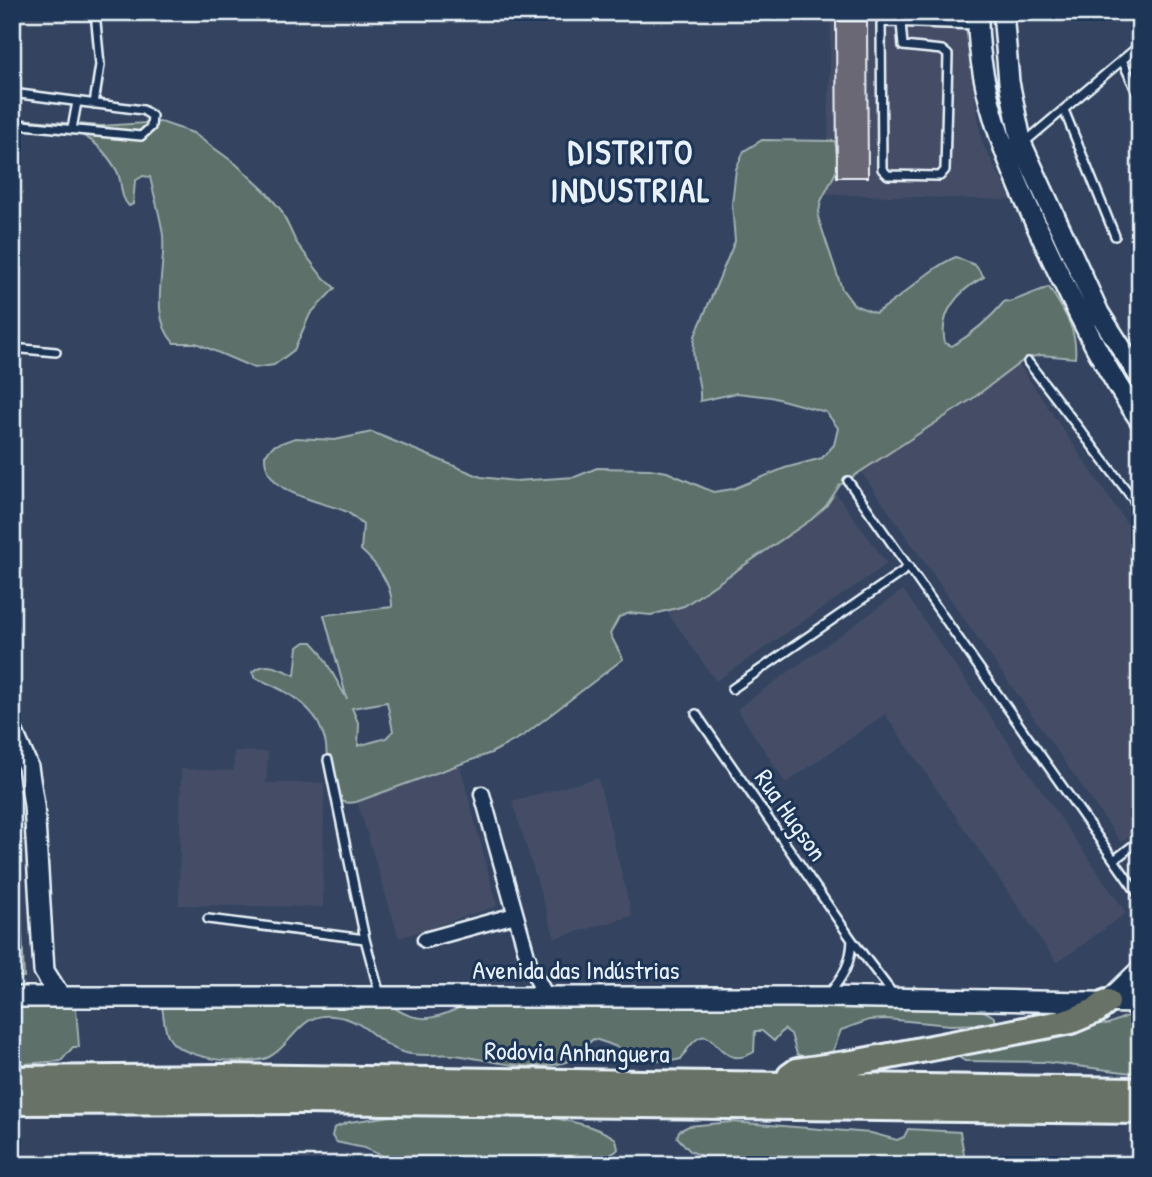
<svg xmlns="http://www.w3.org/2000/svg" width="1152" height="1177" viewBox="0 0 1152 1177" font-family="'Patrick Hand',sans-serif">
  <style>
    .built { fill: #444e66 }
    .green { fill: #5d706b; stroke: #a2b0b2; stroke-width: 2; fill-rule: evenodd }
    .building { fill: #6a6775; stroke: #e8f1f8; stroke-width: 2 }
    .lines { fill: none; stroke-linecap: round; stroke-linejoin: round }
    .lane-casing { stroke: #e8f1f8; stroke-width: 12 }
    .street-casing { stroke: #e8f1f8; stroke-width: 19 }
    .secondary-casing { stroke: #e8f1f8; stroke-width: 24 }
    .highway-casing { stroke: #e8f1f8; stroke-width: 30 }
    .lane { stroke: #1d3557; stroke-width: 7 }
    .street { stroke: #1d3557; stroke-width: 14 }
    .secondary { stroke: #1d3557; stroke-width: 19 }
    .highway { stroke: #687266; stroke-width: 24 }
    .labels { text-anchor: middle; stroke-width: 6; stroke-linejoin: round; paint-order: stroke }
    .street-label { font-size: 26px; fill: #e8f1f8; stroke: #1d3557 }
    .district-label { font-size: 33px; font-weight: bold; letter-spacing: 2px; fill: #e8f1f8; stroke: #1d3557 }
  </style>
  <rect width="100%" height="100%" fill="#344460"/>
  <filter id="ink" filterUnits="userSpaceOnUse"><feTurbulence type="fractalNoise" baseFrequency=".0143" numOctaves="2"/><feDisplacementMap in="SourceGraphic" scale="14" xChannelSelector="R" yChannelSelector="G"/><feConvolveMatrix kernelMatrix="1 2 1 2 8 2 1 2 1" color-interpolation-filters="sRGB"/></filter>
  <g filter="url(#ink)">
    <path class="built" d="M756,12h212l-1,34 15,97 30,57 -185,-6 4,-179z
      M1015,359l125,184v285l-19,14 -264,-376z
      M835,492l52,72 -171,117 -50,-71z
      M903,590l223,323 -69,50 -172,-249 -99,69 -49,-74z
      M234,751l34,1 -2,31h58l-1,124 -144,-2 2,-136 53,2z
      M459,762l38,144 -98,32 -44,-144z
      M598,778l34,138 -77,22 -43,-137z"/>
    <path class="green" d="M20,119l81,7 60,-4 32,11 43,31 30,28 15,18 15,32 25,33 14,13 -25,26 -16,36 -20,15 -20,3 -58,-25h-22c-26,-28 -8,-72 -11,-107 -2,-19 -9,-40 -13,-59l-7,-1 -8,5 -2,23 -4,2c-10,-10 -6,-23 -12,-35 -25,-44 -51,-41 -97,-52z
      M762,140l73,1 4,25 -18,35 -3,16 24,72 12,16 21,8c30,-16 50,-43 81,-56l19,8 9,12c-25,13 -46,36 -39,66l7,3c22,-13 37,-26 53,-45l5,1 39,-15c14,23 29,42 26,71l-35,-3 -15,4 -53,40 -132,86 -14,21 -14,13 -128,87 -33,9 -21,-2 -11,4 -9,17 13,25 -100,77 -32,17 -135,49c-30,7 -28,-37 -30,-57 -1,-8 -7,-22 -12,-29 -14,-19 -38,-30 -59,-38l-3,-6c15,-12 27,-3 43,3l3,-28 7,-5h7l8,9 27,48 -23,-84 68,-8c1,-21 -15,-43 -31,-57l2,-25c-5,-4 -11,-11 -18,-14 -27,-11 -81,-16 -80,-56l8,-9 22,-8 40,2 37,-8 109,45 34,4 60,-4 22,-9 53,1 17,3 46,20 20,-3 52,-21 37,-10 12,-13 4,-17 -12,-16 -55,-15 -34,-4 -37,8c2,-24 -11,-36 -5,-65l40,-95 -3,-37 4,-35 8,-18zM387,702l6,29 -7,7 -28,8 1,-21 -7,-17z
      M12,861l8,30 4,86 -12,-1z
      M914,986c26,28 56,11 81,32l1,6 -46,1 -64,-6 -17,1 -28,10 -8,21 -26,8 -10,-5 -6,-20 -7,-5 -10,12 -12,-10h-7l-1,21c-42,25 -38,-51 -73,7 -30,9 -59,-13 -87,-20 -10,5 -13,17 -23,21 -37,15 -78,0 -116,-5 -17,-2 -35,3 -53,-3 -27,-9 -36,-33 -69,-36 -34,-4 -39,28 -64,41 -20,10 -82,2 -97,-15 -8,-10 -8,-24 -10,-36l220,-8c35,32 56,21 94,1l324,3 25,5 80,-9z
      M12,996l58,7 6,5 3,39h-6l-12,14 -49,4z
      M1140,1011v63l-95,-12 -80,-1 -13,-8 136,-30 20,1z
      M413,1113c55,0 158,-5 203,26l2,10c-13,22 -192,16 -226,16l-9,-9 -19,-8 -28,-6 -4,-6 2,-8 15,-6z
      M731,1122l140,11 26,7 7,-3 4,-8 52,3 4,22 -3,11h-238l-33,-14 -13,-14 2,-6 10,-5z"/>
    <path class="building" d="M836,21h31l1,156h-31z"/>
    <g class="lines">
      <defs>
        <path id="lane" d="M901,22l2,24 39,4 6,5 -3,115 -5,6 -52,-1 -6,-6 -1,-145 5,-2 92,3
          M12,38l3,-26
          M1122,60l18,39
          M12,93l131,17 9,6 -1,11 -10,9 -129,-12
          M94,104l6,-39 -5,-53
          M1064,110l51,126
          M72,129l5,-27
          M1025,142l115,-97
          M12,348l44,4
          M1028,362l112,146
          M848,481l266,379 26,-20
          M732,689l177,-122
          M696,714l156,226 41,54
          M328,760l37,179
          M1114,860l26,37
          M208,919l157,20 15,56
          M828,995c15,-18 23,-31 24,-55"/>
        <path id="street" d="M482,794l48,172 16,30
          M425,940l90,-25"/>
        <path id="secondary" d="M978,12c-2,87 39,172 75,249 26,54 52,109 87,159
          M1003,12l6,70 13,63 77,168 41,64
          M12,730l16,37 6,38 10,166 15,24
          M12,997h814l314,6
          M1107,1002l33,-32"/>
        <path id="highway" d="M790,1076l7,-5 56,-8 218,-42 26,-11 10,-8
          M12,1079l211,-2 917,13
          M12,1102l287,-1 841,10"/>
      </defs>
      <use href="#lane" class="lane-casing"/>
      <use href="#street" class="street-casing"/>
      <use href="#secondary" class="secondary-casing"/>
      <use href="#highway" class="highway-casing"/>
      <use href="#lane" class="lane"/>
      <use href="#street" class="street"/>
      <use href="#secondary" class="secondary"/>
      <use href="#highway" class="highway"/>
    </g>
  </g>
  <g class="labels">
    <g class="street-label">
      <text transform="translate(791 815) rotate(55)" y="9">Rua Hugson</text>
      <text x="576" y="979">Avenida das Indústrias</text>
      <text transform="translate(577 1052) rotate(1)" y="9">Rodovia Anhanguera</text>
    </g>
    <g class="district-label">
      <text x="631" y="164">DISTRITO<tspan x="631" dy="38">INDUSTRIAL</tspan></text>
    </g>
  </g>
  <rect width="1152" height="1177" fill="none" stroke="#1d3557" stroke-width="42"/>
  <rect x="21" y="21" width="1110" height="1135" fill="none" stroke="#e8f1f8" stroke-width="2.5" filter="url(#ink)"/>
</svg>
